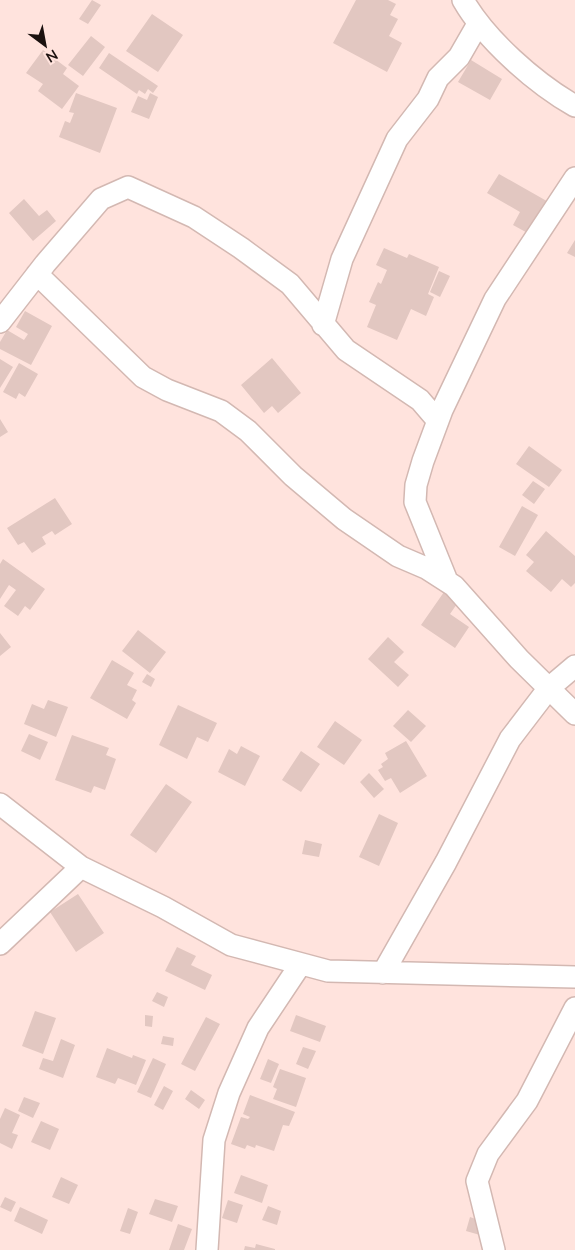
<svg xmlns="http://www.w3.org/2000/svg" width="575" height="1250" viewBox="0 0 575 1250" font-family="Lato,sans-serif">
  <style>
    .building { fill: #e2c7c1 }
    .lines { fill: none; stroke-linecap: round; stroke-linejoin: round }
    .street-casing { stroke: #d3b8b2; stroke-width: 24 }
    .street { stroke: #fff; stroke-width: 21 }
  </style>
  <rect width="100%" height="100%" fill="#ffe3dd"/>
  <path class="building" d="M92,0l9,5 -13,19 -9,-5z
    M356,0h32l8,4 -6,11 8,4 -9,17 13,7 -15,29 -54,-29z
    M152,14l31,21 -25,37 -32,-21z
    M91,36l14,11 -22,29 -15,-11z
    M43,50l24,18 -4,6 16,12 -17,23 -24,-18 5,-7 -17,-11z
    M109,53l49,33 -5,7 -5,-4 -3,5 -6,-4 -2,4 -38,-26z
    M471,60l31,19 -12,21 -32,-18z
    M76,93l41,15 -17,45 -41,-16 6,-16 5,2 4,-10 -5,-1z
    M150,93l8,4 -9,22 -18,-7 7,-16 9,4z
    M499,174l53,30 -19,32 -20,-11 7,-13 -33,-19z
    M24,199l15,17 8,-6 9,11 -23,20 -24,-28z
    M575,240v17l-8,-4z
    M384,248l23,10 2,-4 30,13 -11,27 6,3 -8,19 -15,-7 -14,31 -30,-13 9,-22 -7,-3 9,-20 3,2 6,-14 -11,-5z
    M439,271l11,5 -10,21 -10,-5z
    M25,311l27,15 -21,39 -31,-16v-7l7,-12 17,10 4,-6 -12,-7z
    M272,358l29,35 -23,20 -6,-7 -8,7 -23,-28z
    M0,359l13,8 -13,21z
    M19,363l19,11 -13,23 -6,-4 -3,6 -13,-7z
    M0,419l8,13 -8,5z
    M529,446l33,24 -13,17 -33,-23z
    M533,481l12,8 -11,15 -12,-9z
    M55,498l17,26 -17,11 -3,-4 -10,6 4,7 -14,9 -8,-11 -6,3 -11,-17z
    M522,506l16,9 -23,41 -16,-9z
    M546,531l29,25v27l-4,4 -9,-8 -11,13 -25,-21 8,-9 -8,-7z
    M3,559l42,30 -15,21 -5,-4 -7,10 -14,-10 12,-16 -7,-5 -9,14v-35z
    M444,592l15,9 -9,13 19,13 -14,21 -34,-23z
    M138,630l28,22 -16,21 -28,-22z
    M0,633l11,14 -11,9z
    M388,637l16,15 -10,10 15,13 -11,12 -30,-28z
    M112,660l22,13 -7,12 10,5 -5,10 4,3 -9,16 -37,-21z
    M147,674l8,5 -4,8 -9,-5z
    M48,700l20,7 -12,30 -32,-13 8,-20 12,5z
    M178,705l39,18 -9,19 -11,-5 -10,22 -28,-14z
    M408,710l18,16 -15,16 -18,-16z
    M335,721l27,19 -18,25 -27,-18z
    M29,734l19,8 -8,18 -19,-9z
    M72,735l37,13 -3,7 10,4 -11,31 -11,-4 -3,7 -36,-13z
    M406,741l21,35 -27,17 -9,-15 -6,3 -7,-11 5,-3 -2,-3 7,-5 -3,-6z
    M241,746l19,10 -15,30 -27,-14 11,-23 8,5z
    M301,751l19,13 -19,28 -19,-12z
    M369,773l15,16 -10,9 -14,-16z
    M166,784l26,18 -36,51 -26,-18z
    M379,814l19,9 -19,43 -20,-9z
    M305,840l17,4 -3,13 -17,-3z
    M78,894l26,39 -28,19 -26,-40z
    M177,947l19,9 -5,9 21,10 -7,15 -40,-19z
    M157,992l11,5 -4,10 -12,-6z
    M35,1011l21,7 -13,36 -21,-8z
    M145,1015l8,1 -1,11 -7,-1z
    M296,1015l30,11 -6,16 -30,-11z
    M206,1017l14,7 -25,47 -14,-7z
    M163,1036l11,2 -1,8 -12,-2z
    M61,1039l14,6 -12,33 -24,-9 4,-11 10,3z
    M303,1047l13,4 -8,18 -12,-5z
    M107,1048l25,10 1,-3 13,5 -10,25 -18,-7 -3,6 -19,-7z
    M153,1058l13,6 -15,34 -14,-6z
    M268,1059l11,5 -8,19 -11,-4z
    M280,1069l26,9 -10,29 -23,-8 4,-10 -4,-2z
    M164,1086l9,5 -10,19 -9,-5z
    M191,1090l14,10 -6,9 -14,-10z
    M250,1095l45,17 -6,14 -6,-1 -9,26 -18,-6 -1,3 -8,-3 -2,4 -14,-5 10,-27 7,2 2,-2 -7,-3z
    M24,1097l16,6 -7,15 -15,-7z
    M5,1108l15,7 -8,18 6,2 -6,14 -12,-6v-24z
    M41,1121l18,8 -9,21 -19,-8z
    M241,1175l27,10 -6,18 -28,-10z
    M61,1177l17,8 -9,19 -17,-7z
    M5,1197l11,5 -5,10 -11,-5z
    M155,1199l23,7 -6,16 -23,-8z
    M228,1200l15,5 -6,18 -15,-5z
    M268,1206l13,5 -4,14 -15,-5z
    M20,1207l28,13 -6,14 -28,-13z
    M128,1208l10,4 -8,22 -10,-3z
    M470,1217l14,5 -4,13 -14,-4z
    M178,1224l14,5 -8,21h-15z
    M256,1244l19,5v1h-31l1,-4 10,2z"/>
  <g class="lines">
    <defs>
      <path id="street" d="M463,0c23,40 72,83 112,106
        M37,274l106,103 24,13 54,21 27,20 45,45 51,43 54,37 28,12 28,18 65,73 56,55
        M0,322l45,-58 56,-65 27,-12 66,30 47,31 49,36 56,66 74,50 18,21
        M323,325l19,-66 55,-120 31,-40 10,-21 21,-21 19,-33
        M447,581l-32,-79 1,-17 7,-24 19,-51 53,-111 80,-121
        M0,804l81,63 82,40 68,38 97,26 247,6
        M0,944l81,-77
        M383,973l63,-111 64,-123 39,-51 26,-22
        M207,1250l7,-110 15,-47 29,-65 42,-63
        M494,1250l-17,-69 11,-27 39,-53 48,-93"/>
    </defs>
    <use href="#street" class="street-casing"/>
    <use href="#street" class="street"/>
  </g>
  <g transform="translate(45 45) rotate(148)" stroke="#ffe3dd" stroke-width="4" paint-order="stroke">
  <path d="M0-4L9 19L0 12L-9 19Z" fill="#1b110f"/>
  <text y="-8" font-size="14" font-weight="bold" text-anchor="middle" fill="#1b110f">N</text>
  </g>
</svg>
